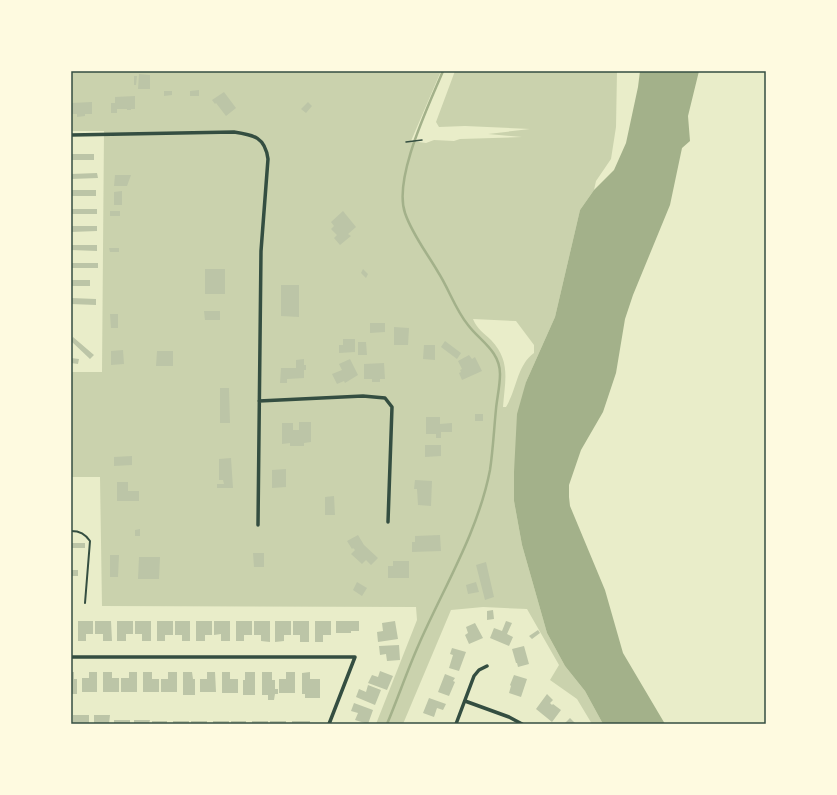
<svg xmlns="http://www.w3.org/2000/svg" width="837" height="795" viewBox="0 0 837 795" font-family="'Varela Round',sans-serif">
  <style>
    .green { fill: #cad2ad; fill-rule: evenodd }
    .water { fill: #a3b18a }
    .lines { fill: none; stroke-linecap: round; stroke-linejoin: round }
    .stream { stroke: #a3b18a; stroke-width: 2.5 }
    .building { fill: #bcc5a7 }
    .path { stroke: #344e41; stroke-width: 1.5 }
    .service { stroke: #344e41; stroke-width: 2 }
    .minor { stroke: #344e41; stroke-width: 3.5 }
    .neatline { fill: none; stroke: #344e41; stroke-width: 1.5 }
  </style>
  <rect width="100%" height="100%" fill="#e9edc9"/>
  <path class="green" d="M71,71h370l-30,70 15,2 8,-3 20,1 6,-2 62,-2 -34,-3 42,-5 -65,-3 -26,1 -3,-5 19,-51h162l-1,56 -5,32 -15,22 -2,9 -14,20 -25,107 -29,65 -12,119 8,44 25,88 18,33 20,25 18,33h-11l-15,-25 -27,-19 9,-15 -32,-56 -44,-2 -32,3 -48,114h-27l41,-104 -1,-13 -314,-1 -2,-129h-29v-105h31l2,-241h-33zM473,319l43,2 18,24v8c-17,12 -17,36 -28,54h-3c2,-27 8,-46 -12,-67 -7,-7 -14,-11 -18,-21z"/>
  <path class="water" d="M640,71h59l-11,45 2,25 -8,7 -12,57 -37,90 -8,24 -9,54 -13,39 -22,38 -12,35v12l1,9 35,84 18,63 42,71h-62l-18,-33 -20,-25 -18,-33 -25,-88 -8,-44v-29l3,-58 9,-32 29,-65 25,-107 14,-20 20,-20 12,-27 12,-56z"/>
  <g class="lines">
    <path class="stream" d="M387,724c11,-26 20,-53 32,-80 25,-57 59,-112 71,-174 3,-20 4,-41 6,-61 1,-11 4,-23 4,-35 0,-23 -20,-33 -32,-49 -13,-16 -19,-36 -30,-53 -11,-19 -26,-38 -33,-59 -12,-35 24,-108 38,-142"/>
  </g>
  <path class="building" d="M139,74l11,1v14h-12z
    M134,76h3l-1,9h-2z
    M199,90v6h-9v-5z
    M164,91h8v4l-8,1z
    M224,92l12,16 -10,8 -10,-13 -1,1 -3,-4z
    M135,96v13h-4v1h-4v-1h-10v4h-6v-10h4v-6z
    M92,102v12h-7v2l-8,1v-3h-6v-11z
    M308,102l4,4 -6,7 -5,-4z
    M71,154h23v6h-23z
    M97,173l1,5 -27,1v-5z
    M115,175h16l-4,11h-13z
    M71,190h25v6h-25z
    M122,191v14h-8v-13z
    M71,209h26v5h-26z
    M110,211h10v5h-10z
    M343,211l13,16 -8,7 3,2 -11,9 -6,-7 3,-3 -6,-6 3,-3 -3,-4z
    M71,226h26v5l-26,1z
    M71,245h26v6l-26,-1z
    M109,248h10v4h-9z
    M71,263h27v5h-27z
    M205,269h20v25h-20z
    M363,269l5,5 -2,4 -5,-5z
    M71,280h19v6h-19z
    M281,285h18v32l-18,-1z
    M71,298l25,1v6l-25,-1z
    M204,311h16v9h-15z
    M110,314h8v14h-7z
    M370,323h15v9l-15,1z
    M394,327l15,1 -1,17h-14z
    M73,337l21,18 -4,4 -19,-18z
    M343,339h12v13l-16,1v-8h4z
    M445,341l16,12 -4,6 -16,-12z
    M358,342h8l1,13h-9z
    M424,345h11v15l-12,-1z
    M123,350l1,14 -13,1v-14z
    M157,351h16v15h-17z
    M469,355l3,4 3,-2 7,14 -20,9 -3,-7 2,-1 -1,-2 2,-1 -4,-8z
    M71,358l8,1 -1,5 -7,-1z
    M304,359v6h2v5h-2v8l-17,1v4h-7l1,-15h15v-8z
    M350,359l8,16 -13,8 -1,-2 -7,3 -5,-10 10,-4 -3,-6z
    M384,363l1,16h-5v3h-8v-3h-8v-15z
    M220,388h9l1,35h-10z
    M475,414h8v7h-8z
    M426,417h14v7l12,-1v9h-11v6h-5v-4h-10z
    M299,422h12v20l-7,1v3h-14v-3l-8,1v-21h11v7h6z
    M425,445h16v11l-16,1z
    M132,456v9l-18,1v-9z
    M231,458l2,30h-16v-4h7l-1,-4h-4v-21z
    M286,469v18l-14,1v-18z
    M415,480l17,1 -1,25 -13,-1 -1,-16h-3z
    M117,482h11v9h11v10h-22z
    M334,496l1,19h-10v-18z
    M140,529v7h-5v-6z
    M358,535l6,10 14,13 -7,7 -5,-5 -4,4 -11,-10 4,-4 -2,-2 -1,1 -5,-8z
    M440,535l1,16 -29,1v-10h3v-6z
    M71,543h14v5h-14z
    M253,553h11v14h-10z
    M110,555h9l-1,22h-8z
    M139,557h21l-1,22h-21z
    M393,561h16v17h-21v-12h5z
    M486,562l8,35 -9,3 -9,-35z
    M71,570h7v6h-7z
    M357,582l10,6 -5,8 -9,-6z
    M476,582l3,10 -11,2 -2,-9z
    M493,610l1,9 -7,1v-9z
    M78,621h15v13h-7v7h-8z
    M95,621h16l1,20h-9v-7h-8z
    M117,621h16v13h-7v7h-9z
    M135,621h16v20h-9v-7h-7z
    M157,621h16v14h-8v6h-8z
    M175,621h15v20h-8v-6h-7z
    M196,621h16v14h-7v6h-9z
    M214,621h16v20h-9v-7l-7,1z
    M236,621h16v14h-8v6h-8z
    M254,621h16v21l-9,-1v-6h-7z
    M275,621h16v14h-7v6l-9,1z
    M293,621h16v21h-9v-7h-7z
    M315,621h16v14h-8v7h-8z
    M336,621h23v10h-8v2h-15z
    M395,621l3,18 -20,3 -1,-10 6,-1 -1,-8z
    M506,621l6,2 -5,11 6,3 -4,9 -19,-8 4,-10 8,3z
    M475,623l8,15 -14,6 -4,-9 3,-2 -2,-6z
    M538,630l2,3 -8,6 -3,-3z
    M399,645l1,15 -13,1 -1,-7 -6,1 -1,-9z
    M524,646l5,18 -11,3 -1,-4h-1l-4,-14z
    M452,648l14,4 -7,19 -10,-3 4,-13 -3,-1z
    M380,671l13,5 -6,14 -19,-7 4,-8 6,2z
    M71,672h3v7h3v15h-6z
    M89,672h8v20h-15v-14h7z
    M103,672h9v6h7v14h-16z
    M129,672h8v20h-16v-14h8z
    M143,672h9v7h7v13h-16z
    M168,672h9v20h-16v-13h7z
    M183,672h9l1,7h2v16h-12z
    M207,672h8l1,20h-16v-13h7z
    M222,672h8v7h8v14h-16z
    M245,672h10v23h-12v-15h2z
    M262,672h10v8h3v9h3v5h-3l-1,6h-6v-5h-6z
    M286,672h9v21h-16v-14h7z
    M310,672v7h10v19h-15v-4h-3v-21z
    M445,674l10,4 -2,3 2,1 -6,14 -11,-4z
    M514,675l13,4 -6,18 -12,-4 2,-7 -1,-1z
    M368,685l13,5 -6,15 -19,-8 3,-8 7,3z
    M547,694l6,6 -3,3 2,2 1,-1 8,6 -9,12 -16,-13z
    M429,698l17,6 -3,6 -6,-2 -3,9 -11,-4z
    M354,703l19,7 -5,14 -13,-4 3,-7 -7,-2z
    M73,715h16v9h-16z
    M94,715h16l-1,9h-15z
    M570,718l6,6h-12z
    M114,720h16v4h-16z
    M134,720h16l-1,4h-15z
    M152,721h15v3h-15z
    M173,721h16v3h-16z
    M191,721h16v3h-16z
    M213,721h16v3h-16z
    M231,721h15v3h-15z
    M252,721h16v3h-16z
    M270,721h16v3h-16z
    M292,721h18v3h-18z"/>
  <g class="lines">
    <path class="path" d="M406,142l16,-2"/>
    <path class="service" d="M71,531c9,0 14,3 19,10l-5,62"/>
    <path class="minor" d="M71,135l163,-3c20,3 31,5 34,27l-7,92 -3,274
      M259,401l104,-5 22,2 7,9 -4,115
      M71,657h284l-26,67
      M465,701l44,16 13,7
      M456,724l18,-48 5,-6 8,-4"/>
  </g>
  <rect width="837" height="795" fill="none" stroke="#fefae0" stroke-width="144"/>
  <rect x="72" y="72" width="693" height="651" class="neatline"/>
</svg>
